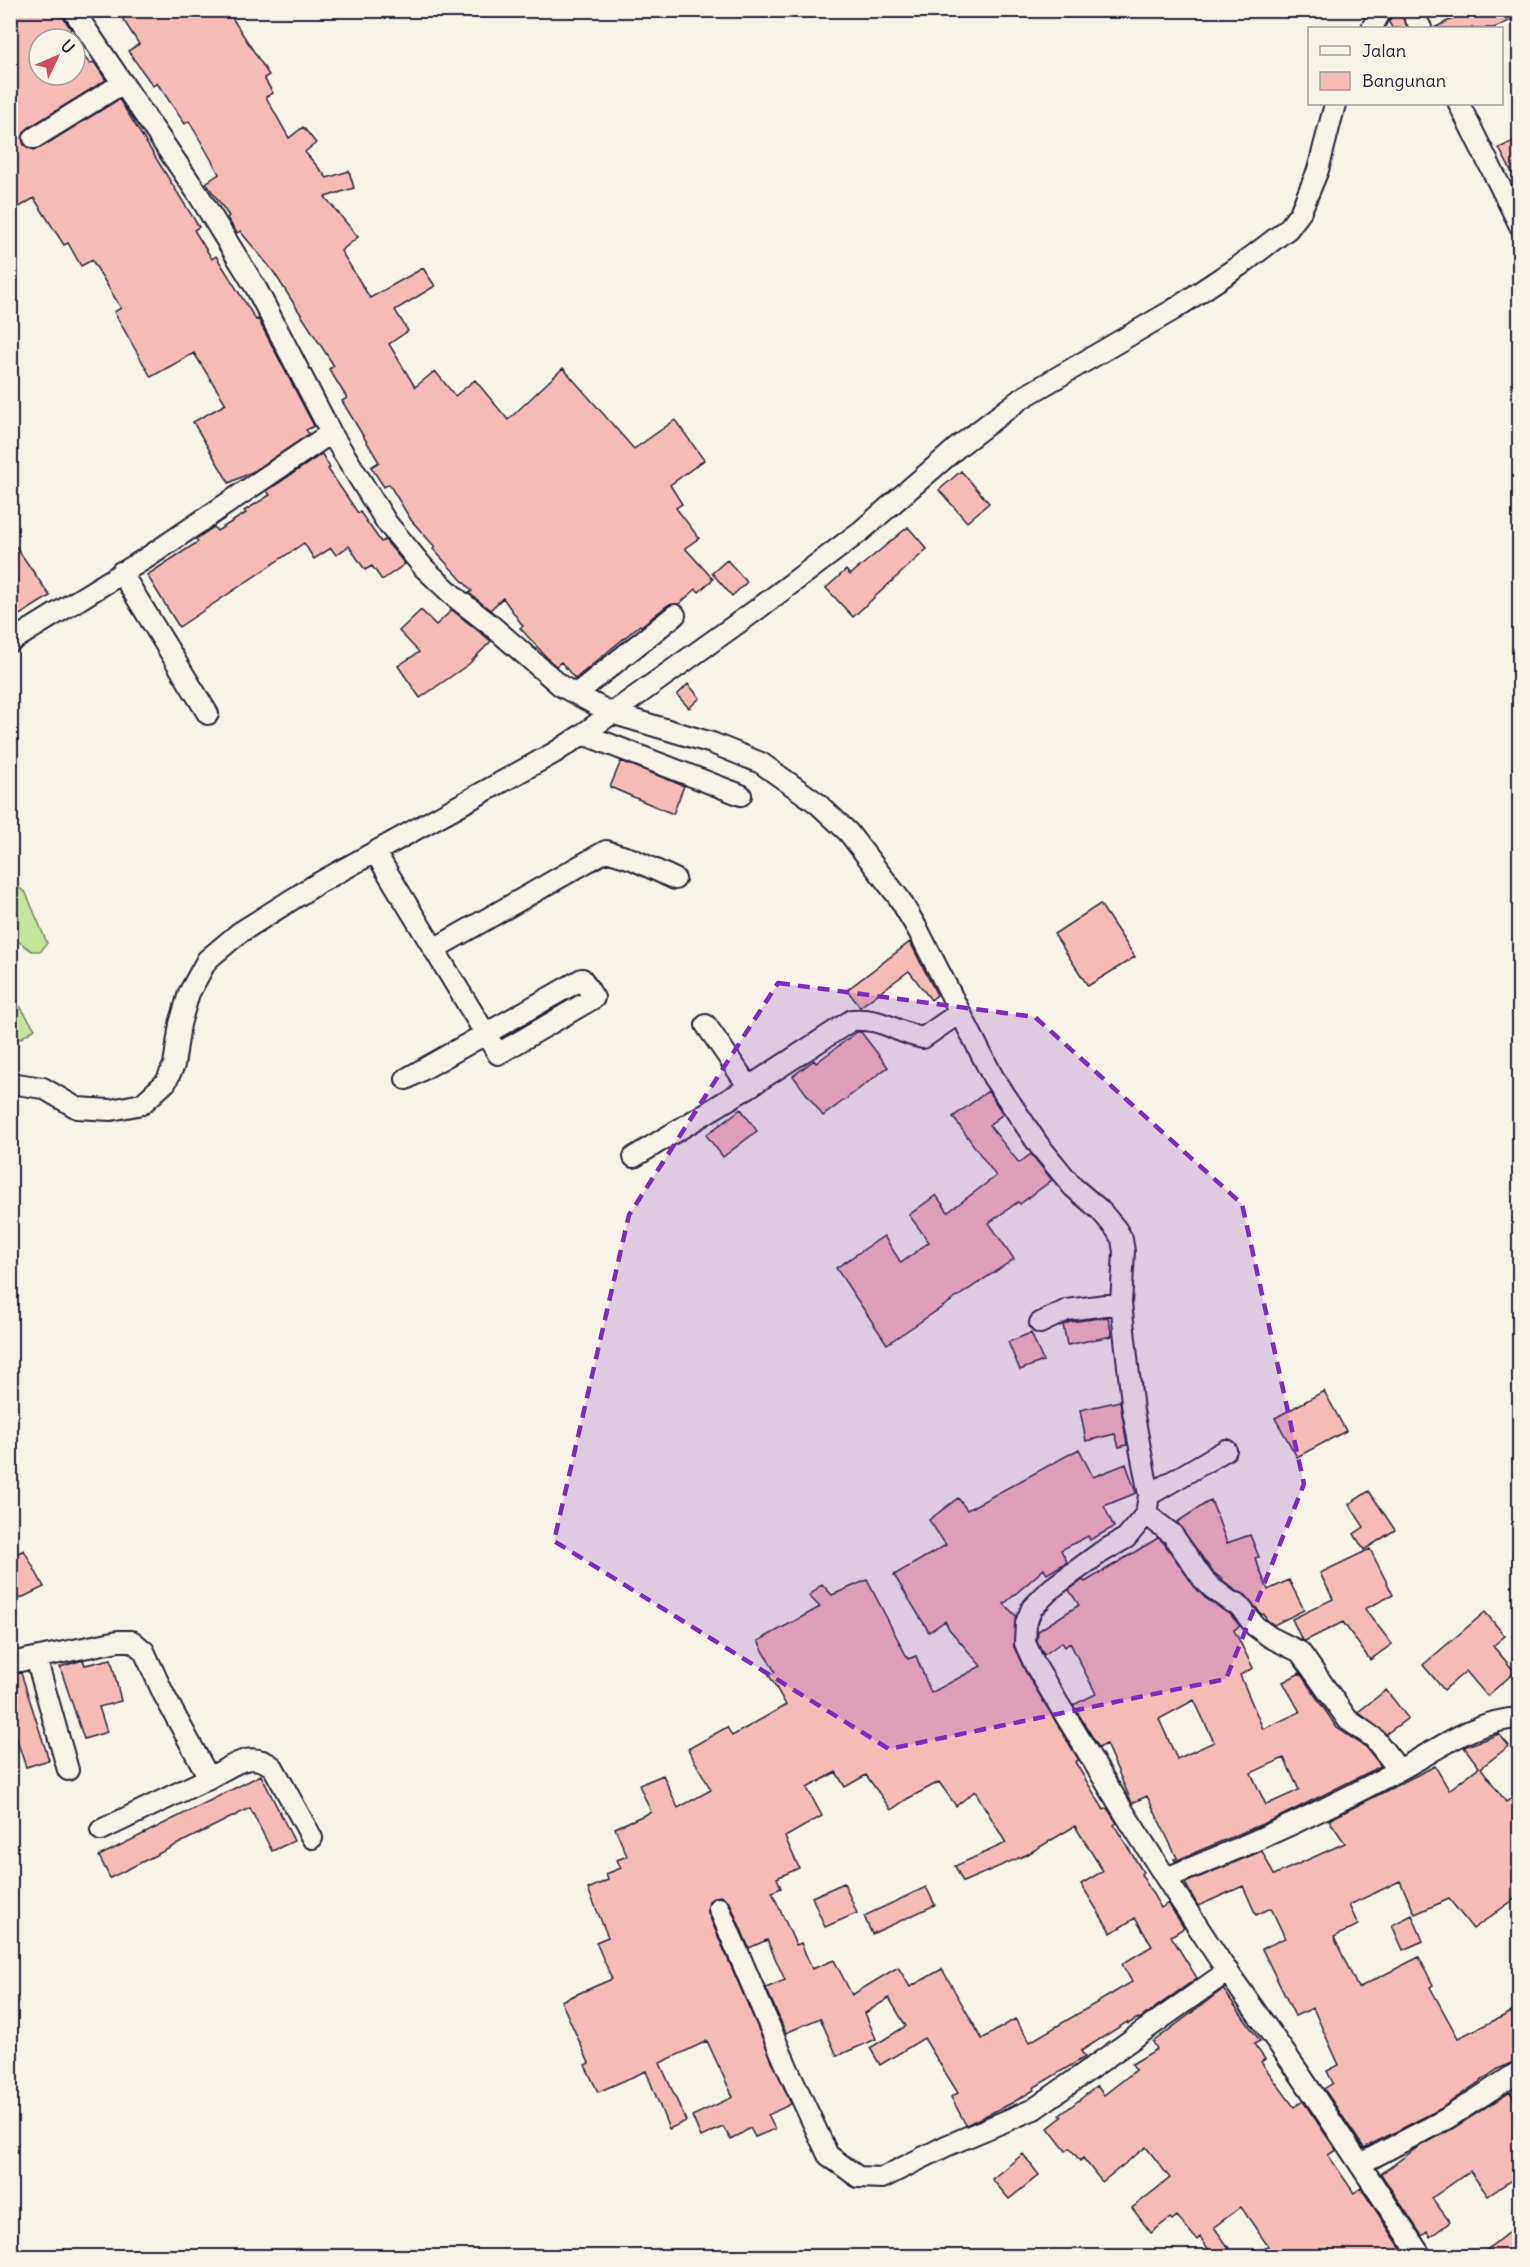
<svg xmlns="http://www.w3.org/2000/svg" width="1530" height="2267" viewBox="0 0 1530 2267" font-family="Delius,sans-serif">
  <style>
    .green { fill: #c5e59d; stroke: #74846c; stroke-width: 1.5 }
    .building { fill: #f7bbb7; stroke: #22223b; stroke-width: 1.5; fill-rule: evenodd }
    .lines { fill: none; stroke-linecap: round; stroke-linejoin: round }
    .minor-casing { stroke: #22223b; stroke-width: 24 }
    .minor { stroke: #f7f3e8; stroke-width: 20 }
    .marked { fill: #7b2cbf; fill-opacity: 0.2; stroke: #7b2cbf; stroke-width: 4.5; stroke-dasharray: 12 8; stroke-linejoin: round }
  </style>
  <rect width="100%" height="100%" fill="#f7f3e8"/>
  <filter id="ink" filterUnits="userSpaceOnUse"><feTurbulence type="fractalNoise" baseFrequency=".0167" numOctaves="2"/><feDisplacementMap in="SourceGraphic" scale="12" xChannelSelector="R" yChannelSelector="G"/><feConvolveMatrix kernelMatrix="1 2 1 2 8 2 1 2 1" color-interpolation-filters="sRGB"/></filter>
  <g filter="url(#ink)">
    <path class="green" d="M11,882l15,11 21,50 -6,8h-9l-21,-15z
      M11,993l24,36 -23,15 -2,-1z"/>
    <path class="building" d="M10,10h48l13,19 -12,10h-20v36h36v-30l15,19 4,-2 12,18 -78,48 -6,10 2,7 10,5 6,-2 79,-49 80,128 -5,3 18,29 4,-3 40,64 2,-1 56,107 -8,4 3,4 -55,37 -25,12 -36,-61 33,-18 -32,-51 -43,24 -37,-65 7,-4 -29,-48 -11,6 -13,-23 -4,2 -30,-47 -24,15z
      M117,10h110l42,65 -5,3 9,15 -7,4 23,41 14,-11 13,16 -11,9 22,26 22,-7 5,17 -29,9 33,40 -17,14 29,47 53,-30 12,18 -40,24 13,21 -19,13 26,43 20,-16 20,25 20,-16 33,40 55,-52 71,81 41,-29 29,40 -34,25 12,19 -6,4 23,30 -14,10 28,31 -14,13 -3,-3 -17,15 -11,1 -27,21 -1,-1 -65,54 -14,-17 -5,4 -6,-5 -30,-33 3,-2 -20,-28 -13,12 -21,-17 3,-2 -39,-42 2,-2 -24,-27 -22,-36 -5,3 -13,-20 8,-5 -37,-61 5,-3 -18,-29 5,-3 -61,-95 -33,-40 -3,2 -10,-15 2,-2 -23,-33 13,-9 -7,-13 -23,-40 -4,3 -28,-41 -4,3 -25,-35 11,-7z
      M1394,10h5l9,18h-16l-3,-6z
      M1470,10h50v6l-26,12h-60z
      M1520,138v50l-21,-40z
      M322,454l8,14 -2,1 30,44 2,-1 21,30 4,-2 20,24 -23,16 -10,-14 -7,4 -16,-24 -13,9 -5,-7 -17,11 -10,-16 -125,84 -32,-52 51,-33 -2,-3 18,-12 3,4 29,-18 -2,-2 26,-16 -3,-4z
      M961,471l28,32 -22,19 -28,-32z
      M908,527l19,22 -74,68 -27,-29 20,-18 4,5z
      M10,538l40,58 -40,25z
      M727,560l20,22 -15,14 -20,-23z
      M421,610l15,15 16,-15 39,31 -22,23 -49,34 -22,-32 21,-14 -20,-21z
      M688,684l12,14 -11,10 -12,-13z
      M621,761l63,25 -11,28 -63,-27z
      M1100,904l35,53 -47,29 -34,-52z
      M910,942l27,53 -6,5 -22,-29 -49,36 -13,-17z
      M857,1032h4l27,35 -65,49 -30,-40 21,-16 2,3z
      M988,1091l15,23 -14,11 30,38 12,-9 21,26 -32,24 -2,-2 -29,21 25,36 -127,85 -51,-76 48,-32 17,27 28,-21 -20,-27 27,-20 12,17 48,-36 -43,-59z
      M741,1109l16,22 -34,26 -17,-22z
      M1108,1317l4,19 -45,9 -4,-20 7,-3z
      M1031,1333l12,28 -23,9 -12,-28z
      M1324,1391l22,40 -49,26 -22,-39z
      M1120,1401l7,44 -8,2 -4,-13 -29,7 -6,-31z
      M1079,1449l14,28 33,-13 10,29 -32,13 10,21 -24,13 -2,-4 -27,14 6,12 -20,12 -3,-5 -40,35 12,12 -2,31 11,24 54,89 -4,2 29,48 3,-2 10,15 -3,2 29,47 -2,2 20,34 7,-5 16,25 -13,8 26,42 -58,41 -1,-1 -10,6 -1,-2 -46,29 4,6 -52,31 1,2 -22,13 -46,22 -15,-28 7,-4 -34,-55 -44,27 -10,-17 36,-22 -17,-28 -24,15 11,26 -39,17 -17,-38 -34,15 -20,-45 19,-8 -18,-40 -18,8 -19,-45 -9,-7 -6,1 -6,4 -1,12 83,191 -23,11 7,14 -20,8 -5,-9 -19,12 -8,-13 -22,10 -9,-21 41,-19 -26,-56 -47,22 26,58 -17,8 -23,-58 -48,21 -13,-27 4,-2 -28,-62 51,-22 -16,-37 12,-5 -20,-48 20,-9 -2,-6 15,-6 -4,-8 10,-4 -12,-28 36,-16 -12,-27 24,-10 15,33 33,-18 -23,-41 39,-22 5,9 54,-31 -17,-30 6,-3 -17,-31 62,-34 -11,-11 13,-12 10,11 35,-15 41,79 8,-3 15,37 50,-27 -32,-37 -4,-8 -16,11 -35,-57 52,-30 -17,-25 29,-22 9,12zM836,1772l9,15 21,-12 25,35 16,-11 32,-17 17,24 19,-15 31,52 -51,23 8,16 65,-28 47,-28 28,45 -22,13 30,49 24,-15 17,28 -30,18 10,18 -102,60 -15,-23 -33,20 -40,-70 -32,18 -12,-20 -46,28 -18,-35 -22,9 -11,-26 -5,2 -24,-53 9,-4 -4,-10 22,-10 -14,-31 37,-21 -15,-28z
      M1369,1491l26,39 -31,20 -10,-16 10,-7 -15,-23z
      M1211,1500l16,43 23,-8 9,22 -4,1 13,32 21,-10 15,30 -30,15 -7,-5 -3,-6 -2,1 -16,-20 -10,-4 -24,-20 -35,-49z
      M1158,1538l5,4 32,45 10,11 25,16 10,12 -6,4 19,38 -13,7 23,54 37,-17 -17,-30 17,-9 37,55 29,19 15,19 -102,51 -104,44 -1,-2 3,-1 -30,-62 -15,7 -26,-59 -7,4 -26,-43 23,-11 -26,-51 -5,4 -3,-5 -18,13 -7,-14 1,-10 41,-26 -10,-15 14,-10 2,2zM1194,1700l20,42 -37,17 -18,-40zM1284,1758l15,32 -33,15 -15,-32z
      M1370,1549l23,46 -28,14 27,35 -22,16 -27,-38 -38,19 -3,-1 -10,-21 41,-20 -13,-26z
      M24,1550l20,37 -27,13 -7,-13v-30z
      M1485,1612l20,24 -12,10 22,26 -28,24 -21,-25 -22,19 -21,-25z
      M111,1659l10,42 -22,6 8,25 -23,7 -24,-72 23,-7 2,5z
      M21,1673l28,87 -23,7 -16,-47v-45z
      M1386,1690l22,28 -22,16 -28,-22z
      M1499,1734l10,12 -28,22 25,34 14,-10v103l-47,34 -24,-30 -34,15 -15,-33 -51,24 9,20 -24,12 24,51 61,-31 14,28 -3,2 28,51 62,-30v51l-22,10 -58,40 -76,39 -40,-59 9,-6 -6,-12 12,-6 -26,-57 -18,8 -33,-67 23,-11 -14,-30 -15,7 -13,-29 -45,20 -13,-23 77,-32 12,24 71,-32 -16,-23 106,-54 14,24 30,-23 -15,-20z
      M261,1775l33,66 -22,10 -22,-43 -140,70 -11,-22z
      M844,1883l13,30 -32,14 -13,-30z
      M926,1887l9,18 -63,29 -8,-18z
      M1412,1915l11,26 -20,9 -11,-25z
      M1223,1989l37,52 -6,3 11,15 -4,3 33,45 9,-6 33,49 -8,5 26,38 7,-5 41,62 -10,6h-138l14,-10 -27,-39 -27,20 15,21 -12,8h-4l-13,-19 -3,3 -20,-24 -5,4 -2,-2 -19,15 -19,-25 38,-30 -24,-31 -44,35 -19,-24 -3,3 -10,-13 -4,3 -18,-23 14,-11 -2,-2 37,-29 7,9 32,-25 -4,-6 25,-15 -4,-7z
      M1510,2092l10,17v65l-32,22 -18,-25 -38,27 18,24 -20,15 -3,-5 -5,4 -41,-62 37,-27 34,-18z
      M1023,2154l16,21 -30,24 -17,-20z
      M1520,2223v33h-41z"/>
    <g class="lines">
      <defs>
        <path id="minor" d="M73,10l125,184 58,94 75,145 56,90 37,45 32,30 36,28 69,60 50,27 101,30 49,20 56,40 31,29 51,66 19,32 75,147 45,67 35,43 27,23 16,19 6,10 2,13 -3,51 12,108 16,84 -3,19 -20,24 -26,15 -48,35 -20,20 -6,15 -1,20 10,22 90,149 48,75 50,76 76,108 122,183
          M1411,10l10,18
          M1372,28l9,-18
          M1459,104l61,122
          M34,138l89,-55
          M121,572l87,142
          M10,642l138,-85 183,-124
          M576,694l99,-79
          M583,734l158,61
          M375,852l110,181 13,21 96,-56 -12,-19 -176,100
          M434,949l172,-98 26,8 43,20
          M706,1025l43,62
          M10,1083l33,5 34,20 34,2 31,-6 24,-22 8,-17 6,-41 9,-31 18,-33 32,-27 76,-48 239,-132 29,-19 176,-126 102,-77 98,-85 63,-48 151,-88 69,-46 46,-35 12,-16 18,-43 17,-66
          M634,1157l115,-70 103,-67c33,-2 41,12 71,18l36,-25
          M1040,1323l27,-13 54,-7
          M1149,1495l77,-45
          M1146,1514l26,20 31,45 9,9 19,14 6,1 18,23 15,11 30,15 48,68 26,18 25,32
          M36,1658l32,112
          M10,1663l108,-22h14l12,10 20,44 45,83 -108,52
          M209,1778c24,-12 41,-29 64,-11l39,71
          M1166,1878c79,-31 158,-67 233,-108 39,-20 75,-50 121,-52
          M719,1908l68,159 41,88 30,22 24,1 64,-32 88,-37 194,-138
          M1360,2164l86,-45 74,-48"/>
      </defs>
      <use href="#minor" class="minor-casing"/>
      <use href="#minor" class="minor"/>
    </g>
  </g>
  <path class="marked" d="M778,983l257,34 207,187 62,280 -78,195 -337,70 -335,-208 75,-326z"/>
  <rect width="1530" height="2267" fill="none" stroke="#f7f3e8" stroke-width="36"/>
  <rect x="18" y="18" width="1494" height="2231" fill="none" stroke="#22223b" stroke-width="2" filter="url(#ink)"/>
  <rect x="1308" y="27" width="195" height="78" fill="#f7f3e8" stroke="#a29fa3" stroke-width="1.5"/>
  <rect x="1320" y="46" width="30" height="9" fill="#f7f3e8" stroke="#a29fa3" stroke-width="1.5"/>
  <text x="1362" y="57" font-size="18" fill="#22223b">Jalan</text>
  <rect x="1320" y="72" width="30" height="18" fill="#f7bbb7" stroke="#a29fa3" stroke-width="1.5"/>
  <text x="1362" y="87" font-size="18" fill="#22223b">Bangunan</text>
  <g transform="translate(57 57) rotate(46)"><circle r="28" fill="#f7f3e8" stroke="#a29fa3" stroke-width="1.5"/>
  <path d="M0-4.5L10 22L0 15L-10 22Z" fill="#d1495b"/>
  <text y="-9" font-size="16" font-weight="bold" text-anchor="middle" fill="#22223b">U</text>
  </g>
</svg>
